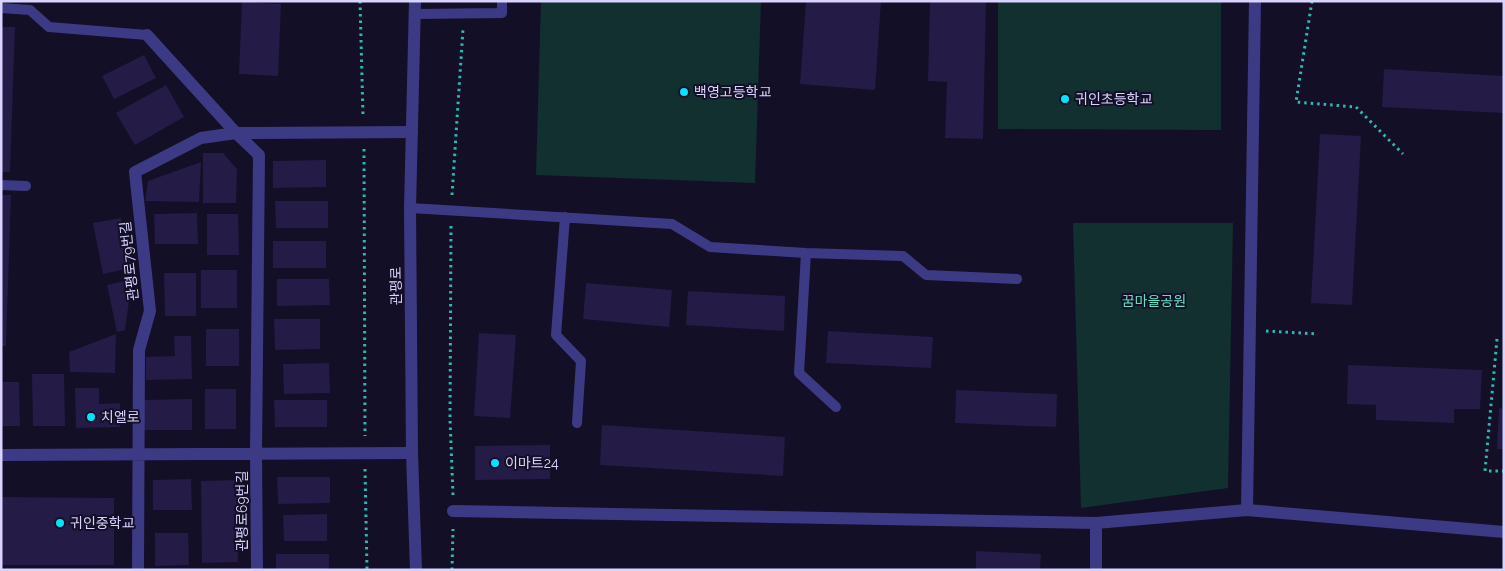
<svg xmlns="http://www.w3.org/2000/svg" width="1505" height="571" viewBox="0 0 1505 571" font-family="Raleway,'Noto Sans KR',sans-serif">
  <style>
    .green { fill: #12302f }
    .building { fill: #241b47 }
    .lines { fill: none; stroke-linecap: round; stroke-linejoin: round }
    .path { stroke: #2fb8b0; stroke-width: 3; stroke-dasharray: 2.5 4; stroke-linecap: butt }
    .service { stroke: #3d3a85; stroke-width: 10 }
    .pedestrian { stroke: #3d3a85; stroke-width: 12 }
    .minor { stroke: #3d3a85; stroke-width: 12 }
    .tertiary { stroke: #3d3a85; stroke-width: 12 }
    .poi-dot { fill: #00e5ff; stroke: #130f26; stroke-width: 2 }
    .labels { text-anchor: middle; stroke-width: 4; stroke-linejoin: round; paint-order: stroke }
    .poi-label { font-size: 14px; fill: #d9d4ff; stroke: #130f26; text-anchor: start }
    .street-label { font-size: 14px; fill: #d9d4ff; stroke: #130f26 }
    .park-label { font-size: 14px; fill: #5fe0c0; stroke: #130f26 }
  </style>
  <rect width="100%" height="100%" fill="#130f26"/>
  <path class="green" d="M541,1h220l-6,182 -219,-8z
    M998,1h223v129l-223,-1z
    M1073,223h160l-5,265 -147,20z"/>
  <path class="building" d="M806,1h75l-6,89 -75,-6z
    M930,1h56l-3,138 -38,-1 2,-56 -19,-1z
    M242,2l39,2 -3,72 -39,-2z
    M1,27h14l-5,145h-9z
    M144,55l12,23 -42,21 -12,-23z
    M1384,69l120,7v37l-122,-6z
    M166,85l18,32 -49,28 -19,-32z
    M1320,134l41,2 -9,169 -41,-2z
    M203,153h20l14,16 -1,34h-33z
    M326,160v27l-53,1v-27z
    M201,162l-2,40 -54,-1 3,-20z
    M1,195h10l-5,151h-5z
    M275,201h53v27h-52z
    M197,213l1,31h-43l-1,-30z
    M207,214h31l1,41h-32z
    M121,218l10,50 -28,6 -10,-51z
    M273,241h53v27h-53z
    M201,270h36v38h-36z
    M164,273h32v43h-31z
    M132,279l-7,51 -8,2 -10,-47z
    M277,279h52l1,26 -53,1z
    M586,283l86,7 -3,37 -86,-8z
    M688,291l97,5 -1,35 -98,-6z
    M274,319h46v30l-45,1z
    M206,329h33v37h-33z
    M828,331l105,6 -2,31 -105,-5z
    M479,333l37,2 -6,83 -36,-2z
    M116,334l-1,39 -45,-1 -1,-20z
    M174,336h17l1,43 -46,1v-23l29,-1z
    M329,363l1,30 -46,1 -1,-30z
    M1348,365l134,5 -2,39h-26v14l-78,-3v-15l-29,-1z
    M32,374h32l1,52h-32z
    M1,382h18l1,44h-19z
    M75,388h24v16l21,-1v24l-44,1z
    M205,389h31v40h-31z
    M956,390l101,4 -1,33 -101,-4z
    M192,399v31h-48v-30z
    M274,400h53v27h-52z
    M1499,408l5,1v40h-7z
    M602,425l183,12 -2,39 -183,-11z
    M550,445v34l-75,1v-34z
    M277,477h53v26l-52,1z
    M191,479l1,31h-39v-30z
    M237,480l1,82 -36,1 -1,-82z
    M1,497l113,1v67h-113z
    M327,514v27h-43l-1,-26z
    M155,533h33l1,32 -34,1z
    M976,551l65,3 -1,16h-64z
    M276,554h53v16h-53z"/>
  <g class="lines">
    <path class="path" d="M360,1l3,115
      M1312,1l-16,101 60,5 47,47
      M364,149l1,287
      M452,195l11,-166
      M451,226l-1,193 3,76
      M1266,331l52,3
      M1497,339l-12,132h19
      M365,469l2,101
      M452,570l1,-41"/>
    <path class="service" d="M1,8l29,2 19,17 98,8
      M415,14l87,-1v-12
      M1,185l25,1
      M410,208l262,16 38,23 96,6 97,3 23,19 91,4
      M565,217l-9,118 25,26 -4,62
      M806,253l-7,120 37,34"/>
    <path class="pedestrian" d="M1247,510l8,-509
      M453,511l643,12 151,-13 257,22
      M1096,523v47"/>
    <path class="minor" d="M147,35l89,98 23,22 -3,298 1,117
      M1,455l411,-2
      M138,570l1,-220 11,-39 -15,-139 66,-34 35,-5 176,-1"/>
    <path class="tertiary" d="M415,1l-5,207 2,245 4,117"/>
  </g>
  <g class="poi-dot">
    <circle cx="684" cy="92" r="5"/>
    <circle cx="1065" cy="99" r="5"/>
    <circle cx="91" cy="417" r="5"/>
    <circle cx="495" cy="463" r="5"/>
    <circle cx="60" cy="523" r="5"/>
  </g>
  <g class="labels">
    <g class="poi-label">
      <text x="694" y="97">백영고등학교</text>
      <text x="1075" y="104">귀인초등학교</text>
      <text x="101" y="422">치엘로</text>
      <text x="505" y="468">이마트24</text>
      <text x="70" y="528">귀인중학교</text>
    </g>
    <g class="street-label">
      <text transform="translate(129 261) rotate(-96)" y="5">관평로79번길</text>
      <text transform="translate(396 286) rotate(-91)" y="5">관평로</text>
      <text transform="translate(242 511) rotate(-90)" y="5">관평로69번길</text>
    </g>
    <g class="park-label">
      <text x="1154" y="306">꿈마을공원</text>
    </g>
  </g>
  <rect width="1505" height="571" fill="none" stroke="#d9d4ff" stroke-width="5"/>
</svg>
